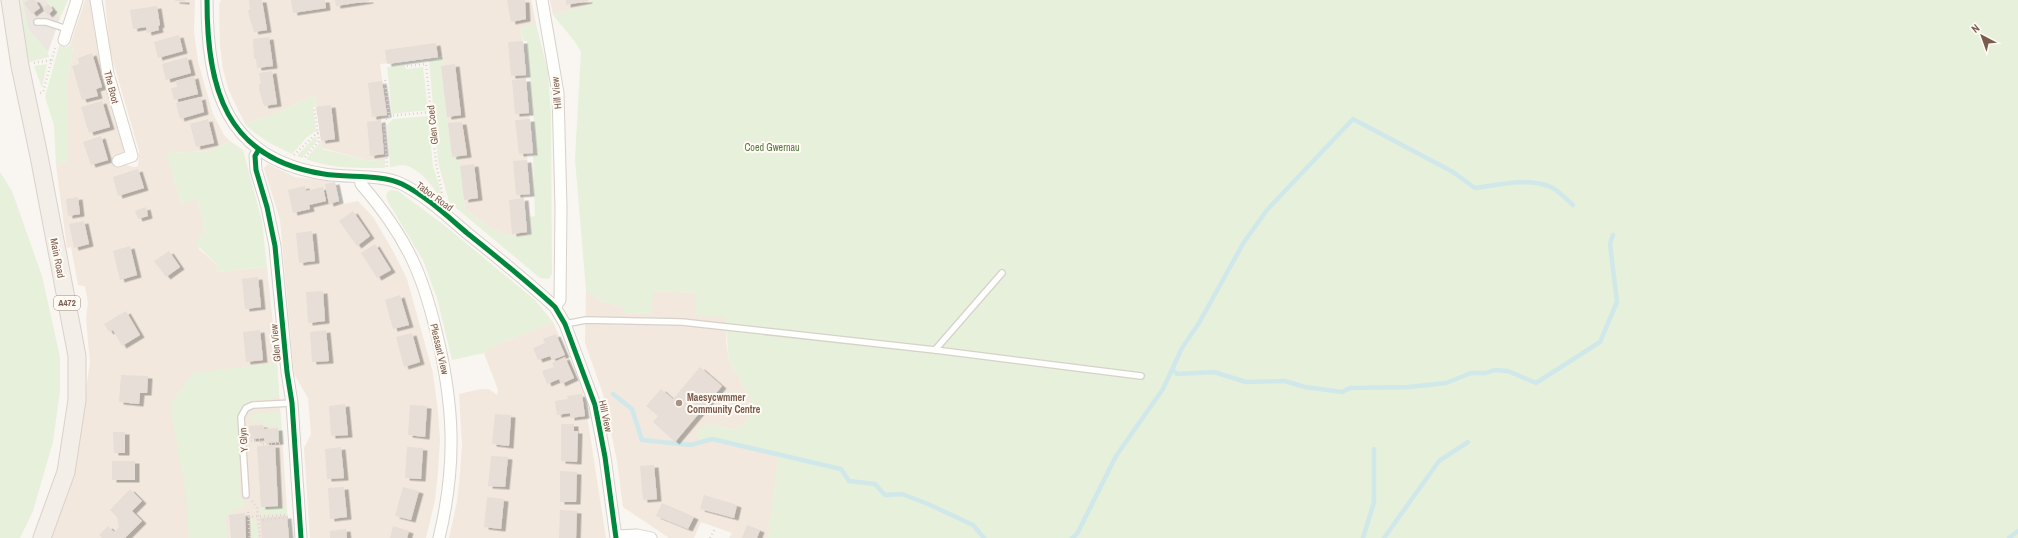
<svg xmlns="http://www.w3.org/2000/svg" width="2018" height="538" viewBox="0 0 2018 538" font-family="'Archivo Narrow',sans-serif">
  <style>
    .residential { fill: #f2e8de }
    .industrial { fill: #ede5e0 }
    .green { fill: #e7f0db }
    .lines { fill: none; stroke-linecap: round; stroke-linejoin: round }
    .stream { stroke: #d0e8ea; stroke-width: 4.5 }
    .building { fill: #e6ded7; filter: url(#shadow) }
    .service-casing { stroke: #d7d1cb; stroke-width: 8 }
    .minor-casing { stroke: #d7d1cb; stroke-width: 13 }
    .primary-casing { stroke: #dad1cc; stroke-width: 19 }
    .path { stroke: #dcd5d0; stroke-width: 2.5; stroke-dasharray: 1 3; stroke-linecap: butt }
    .service { stroke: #fefefd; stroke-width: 5.5 }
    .minor { stroke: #fefefd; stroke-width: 11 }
    .primary { stroke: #f3eee8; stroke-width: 17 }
    .cycleway-casing { stroke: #fffaf3; stroke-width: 8 }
    .cycleway { stroke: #00873e; stroke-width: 5 }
    .poi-dot { fill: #a69286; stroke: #fffaf3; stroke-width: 1.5 }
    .labels { text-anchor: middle; stroke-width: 4; stroke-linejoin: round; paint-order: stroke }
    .shield { fill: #fffaf3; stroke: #a28b7f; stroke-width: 1 }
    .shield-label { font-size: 9px; font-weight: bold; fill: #7a5c4d }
    .street-label { font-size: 10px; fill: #7a5c4d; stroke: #fffaf3 }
    .park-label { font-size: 10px; fill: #537a41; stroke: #fffaf3 }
    .poi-label { font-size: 10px; font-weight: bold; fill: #7a5c4d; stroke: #fffaf3; text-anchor: start }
  </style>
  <defs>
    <filter id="shadow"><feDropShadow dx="4.5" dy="2.5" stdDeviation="0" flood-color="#0004"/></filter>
  </defs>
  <rect width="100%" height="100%" fill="#f9f5f0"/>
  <path class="residential" d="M85,0h5l11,74 23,73 -2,17 12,3 4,-1 1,-15 -29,-100 -5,-51h90l-1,32 4,30 15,52 11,21 6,6 -19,10 -44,2 14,50 17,-5 7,35 -7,5 1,11 19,17 -1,6 50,-5 10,96 12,175h-241l25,-66 17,-109 -4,-44 2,-16 -3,-17 -7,-1 -7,-38 -4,1 -11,-83 12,-4v-84l5,-30 -3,-2z
    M221,0h310l5,24 -15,4 12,125 -6,1 3,40 -7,1 4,40 -14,1 -20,-6 -28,-21 -6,-52h-7l-1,-8 -10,-83 3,-10 -64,8 7,51 -6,1 4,45 -19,-1 -44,-12 -7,-53 -38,18 -32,11 -16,-33 -6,-22 -3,-23 -1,-41z
    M550,0h42l-5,6 -34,9z
    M268,164l27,13 40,5 4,23 19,-4 15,16 20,34 14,28 26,94 5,39 2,28 -2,32 -3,28 -9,38h-116l-6,-90 7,-14 -3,-36 -14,-24 -14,-154 -16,-52z
    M586,290l15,11 22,6v6l28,1 1,-23 44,2 30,24v24l3,20 22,38v15l-9,12 -11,3 -20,-5 -12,19 13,-4 67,16 -11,83h-39l3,-5 -31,-11 -7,16h-25l-46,-31 -6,-46 -14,-67 -18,-51z
    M553,322l30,68 23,148h-157l8,-36 3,-29 2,-28 -3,-51 21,-5h9l8,6 1,-5 -14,-37 14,-9z"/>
  <path class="industrial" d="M22,0h24l14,18 -12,34 -20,-23z"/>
  <path class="green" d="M19,0h3l6,29 20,23 1,5 -20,5z
    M46,0h22l-8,18z
    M592,0h1426v538h-1250l10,-83 -66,-16 -13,4 -2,-14 14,-5 20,5 11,-3 9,-12v-15l-22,-38 -4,-44 -30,-2 1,-22 -43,-2 -2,23 -28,-1v-6l-22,-6 -15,-11 -11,-131 6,-107 -5,-9 -23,-28 34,-9z
    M536,24l12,48 3,45 1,157 -3,5 -9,-1 -91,-76 -11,-40 -9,-102h12v-3l3,-1 1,9 -4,1 10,83 1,8h7l6,52 28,21 20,6 18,-1 -1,-18 5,-1 -2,-60h4l-10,-115h-4l-2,-13z
    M70,45l3,1 -5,31v84l-12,4 -2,-40 -9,-28 14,-51 7,1z
    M47,64l-5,24 -8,-22z
    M405,65l1,4 17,-2 5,43 -36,4 -5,-47z
    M315,95l1,12h-3l3,24 -9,6 -15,17c-17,-8 -34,-16 -47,-30l32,-11z
    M428,116l5,50 10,32 -2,2c-7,-13 -22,-33 -38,-35 -4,0 -9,2 -13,2l-3,-42 6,-6z
    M316,136l1,5 -15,17 -5,-2z
    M230,141l13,9 19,71 5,46 -50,5 1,-6 -22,-22 2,-6 7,-5 -7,-34 -17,4 -15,-50 45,-2z
    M321,141l1,8 44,11 19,1v7c-27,0 -53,1 -79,-9z
    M0,172l12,19 30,85 18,81v34l-7,51 -20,69 -13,27h-20z
    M392,190l6,1 15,11 31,23 91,75 18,22 -55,22 -14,9 -32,7 -15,-62 -14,-38 -35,-58 -2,-7 3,-4z
    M277,363l2,31c-13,15 -30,-7 -42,24l4,82h3l1,8 -12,1 1,5 -8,1 1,23h-38l-4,-50 -15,-83 23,-32z
    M277,412l4,3 1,27h-3l-2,-17h-14v-4l-14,1 2,-7 5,-2z
    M287,506v8l-27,1 -1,-8z
    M250,519h6l2,19h-6z"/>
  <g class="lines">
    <path class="stream" d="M1173,370l4,4 37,-2 32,10 39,-1 20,6 37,5 8,-4 59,-1 37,-4 25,-10h15l8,-3 14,1 28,12 64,-41 17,-40 -7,-58 3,-9
      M613,394l19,15 10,31 49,5 21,-6 129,30 8,12 26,3 10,11 17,-1 26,10 45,21 11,13
      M1072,538l5,-4 39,-78 47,-67 19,-41 17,-25 45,-81 23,-32 86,-91 100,53 22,16c23,-3 54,-11 76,-1 8,4 15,12 22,18
      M1363,538l11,-36v-53
      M1384,538l55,-77 29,-19
      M2009,538l9,-7"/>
  </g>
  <path class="building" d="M29,0h6l5,8 -8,6 -8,-11z
    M175,0h10v2l-10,-1z
    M249,0h13l5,30 -13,2 -5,-16 -1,-6h2z
    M291,0h34l1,8 -33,5z
    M335,0h34v1l-33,5z
    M507,0h18l1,19 -15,3z
    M566,0h22v1l-22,4z
    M48,4l5,6 -5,5 -5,-6z
    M157,6l3,19 -2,1 1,4 -12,3 -1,-6 -13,2 -3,-19z
    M179,35l4,16 -25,7 -4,-16z
    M269,37l4,29 -16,2 -1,-9h-2l-1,-20z
    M523,41l3,34 -15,1 -3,-34z
    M436,43l2,14 -51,7 -2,-14z
    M92,53l10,34 -6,2 2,7 -16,4 -10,-34 7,-2 -1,-6z
    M187,57l4,16 -25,7 -4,-16z
    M455,64l6,51 -14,2 -6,-51z
    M272,71l5,33 -13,2 -5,-17v-5h2l-2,-11z
    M194,76l4,18 -24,6 -3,-12 6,-1 -1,-6z
    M526,79l3,34 -14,1 -3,-34z
    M382,81l5,34 -15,2 -4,-34z
    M201,97l3,15 -24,7 -4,-16z
    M102,101l8,26 -21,6 -8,-26z
    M331,105l4,34 -14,2 -5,-34z
    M208,119l6,24 -18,4 -6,-23z
    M530,119l3,34 -14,1 -4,-34z
    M381,120l3,34 -14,2 -3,-34z
    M462,122l5,33 -15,2 -4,-34z
    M101,136l7,24 -17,5 -8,-23z
    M527,160l3,34 -14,1 -3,-34z
    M474,164l4,34 -14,2 -4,-34z
    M138,169l6,19 -26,8 -5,-19z
    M335,182l4,19 -10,3 -4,-20z
    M305,186l1,5 17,-4 3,14 -17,4 1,4 -17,4 -5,-23z
    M78,197l2,17 -12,2 -2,-17z
    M524,198l3,34 -15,2 -3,-34z
    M146,207l2,9 -10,3 -3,-8z
    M353,211l17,25 -13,10 -18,-25z
    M84,221l5,23 -15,4 -5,-24z
    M312,231l3,30 -16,2 -3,-30z
    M375,244l16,26 -14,8 -16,-25z
    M130,246l7,29 -17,5 -7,-29z
    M169,251l11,16 -14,10 -12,-16z
    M258,277l3,30 -16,2 -3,-30z
    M323,291l2,30 -17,2 -2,-31z
    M400,295l9,30 -16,4 -8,-29z
    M126,311l14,24 -18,11 -9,-16 -4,2 -5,-8z
    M260,330l3,30 -17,2 -3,-30z
    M326,330l3,31 -17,1 -2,-30z
    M412,333l8,29 -16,5 -8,-30z
    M556,334l9,21 -13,5 -2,-4 -12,4 -5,-12 12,-5 -2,-4z
    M565,357l9,21 -13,6 -2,-5 -12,5 -5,-13 12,-4 -2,-4z
    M700,367l22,19 -47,56 -22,-20 5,-6 -12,-10 15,-17 12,10z
    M121,375l27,1 -1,17h-7l-1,11 -20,-2z
    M582,394l3,22 -15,2v-5l-13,2 -2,-14 13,-2 -1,-3z
    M345,404l3,31 -17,1 -2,-30z
    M410,405l17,1 -2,31 -17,-2z
    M495,414l16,1 -2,31 -17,-2z
    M561,424h13v7h4l-1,31 -16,-1z
    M263,425l1,4 14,-1 1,14 -14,1 -1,-5 -14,1 -1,-13z
    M113,432h12v21h-11z
    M275,445l3,61 -17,1 -4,-61z
    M341,447l3,31 -17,1 -2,-30z
    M407,447l16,1 -2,31 -16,-1z
    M491,456l17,1 -3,30 -17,-1z
    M112,461h23v19h-23z
    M654,465l3,34 -14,1 -3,-34z
    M560,471l17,1 -1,30h-16z
    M344,487l3,30 -17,2 -2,-31z
    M403,487l16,4 -8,29 -16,-4z
    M130,489l12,12 -10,10 10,10 -17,17h-23l-3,-3 9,-9 6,6 5,-5 -2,-10 -7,-7z
    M704,495l33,10 -3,13 -34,-9z
    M487,497l17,2 -3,30 -17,-2z
    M662,503l32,14 -6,12 -32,-13z
    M560,510l17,1 -1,27h-17z
    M245,513l1,25h-15l-2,-23z
    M287,516l2,22h-27l-2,-20z
    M747,525l13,5 -3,8h-15z
    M393,526l16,5 -2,7h-17z
    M346,529l1,9h-17v-7z"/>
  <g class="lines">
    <defs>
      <path id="service" d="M37,22h9l21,7
        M565,324l21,-4 96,2 253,28 206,26
        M935,350l67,-77
        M246,495l-5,-78 5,-9 7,-3 39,-2"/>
      <path id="minor" d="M96,0l12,74 24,82 -14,5
        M207,0c0,88 18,159 117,174 24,4 57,0 78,10 24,12 45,32 65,49 30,24 60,48 88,74l10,17 30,81 10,52 11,81
        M542,0l16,93 3,114 -1,93 -5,7
        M64,40l13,-40
        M259,149l-4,7 1,14 11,37 8,39 12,126 5,31 9,135
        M360,178l1,6c20,23 38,48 51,75 11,23 18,47 24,72 18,73 21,133 3,207
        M616,536l21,-1 14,3"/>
      <path id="primary" d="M10,0l10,66 19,90 38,200v44l-11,72 -24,66"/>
    </defs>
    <use href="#service" class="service-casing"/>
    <use href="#minor" class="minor-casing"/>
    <use href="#primary" class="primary-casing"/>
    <path class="path" d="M34,63l17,-3
      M407,66l19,-2 10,99 7,34
      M385,80l4,36 -5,5 3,46
      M40,93l3,-1 12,-44
      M389,116l42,-4
      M294,155l24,-23
      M305,157l14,-16 -5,-34
      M251,441l10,-1v4l23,-1
      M252,501l5,7 3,30
      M248,512l2,26
      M248,517l40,-2
      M263,520l25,-3
      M710,538l5,-9"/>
    <use href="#service" class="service"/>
    <use href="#minor" class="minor"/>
    <use href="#primary" class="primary"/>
    <defs>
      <path id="cycleway" d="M207,0c0,88 18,159 117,174 24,4 57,0 78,10 24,12 45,32 65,49 30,24 60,48 88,74l10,17 30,81 10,52 11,81
        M259,149l-4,7 1,14 11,37 8,39 12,126 5,31 9,135"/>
    </defs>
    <use href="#cycleway" class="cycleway-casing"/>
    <use href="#cycleway" class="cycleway"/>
  </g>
  <circle class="poi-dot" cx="679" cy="403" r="4"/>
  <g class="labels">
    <rect class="shield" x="54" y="296" width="26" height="14" rx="3"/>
    <g class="shield-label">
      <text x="67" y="306">A472</text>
    </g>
    <g class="street-label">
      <text transform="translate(112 87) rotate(76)" y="4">The Boot</text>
      <text transform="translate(556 93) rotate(-95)" y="4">Hill View</text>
      <text transform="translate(432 125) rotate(-96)" y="4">Glen Coed</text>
      <text transform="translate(435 196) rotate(36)" y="4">Tabor Road</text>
      <text transform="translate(58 258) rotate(79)" y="4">Main Road</text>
      <text transform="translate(275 343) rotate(-95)" y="4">Glen View</text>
      <text transform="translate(440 349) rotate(77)" y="4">Pleasant View</text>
      <text transform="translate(606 416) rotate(78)" y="4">Hill View</text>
      <text transform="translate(243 440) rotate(-94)" y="4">Y Glyn</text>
    </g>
    <g class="park-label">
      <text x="772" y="151">Coed Gwernau</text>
    </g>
    <g class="poi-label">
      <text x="687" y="401">Maesycwmmer<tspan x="687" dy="12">Community Centre</tspan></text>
    </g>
  </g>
  <g transform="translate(1982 36) rotate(319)" stroke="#fffaf3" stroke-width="3" paint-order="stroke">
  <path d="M0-3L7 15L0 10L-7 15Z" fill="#7a5c4d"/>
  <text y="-6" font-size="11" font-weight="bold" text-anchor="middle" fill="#7a5c4d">N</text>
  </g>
</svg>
